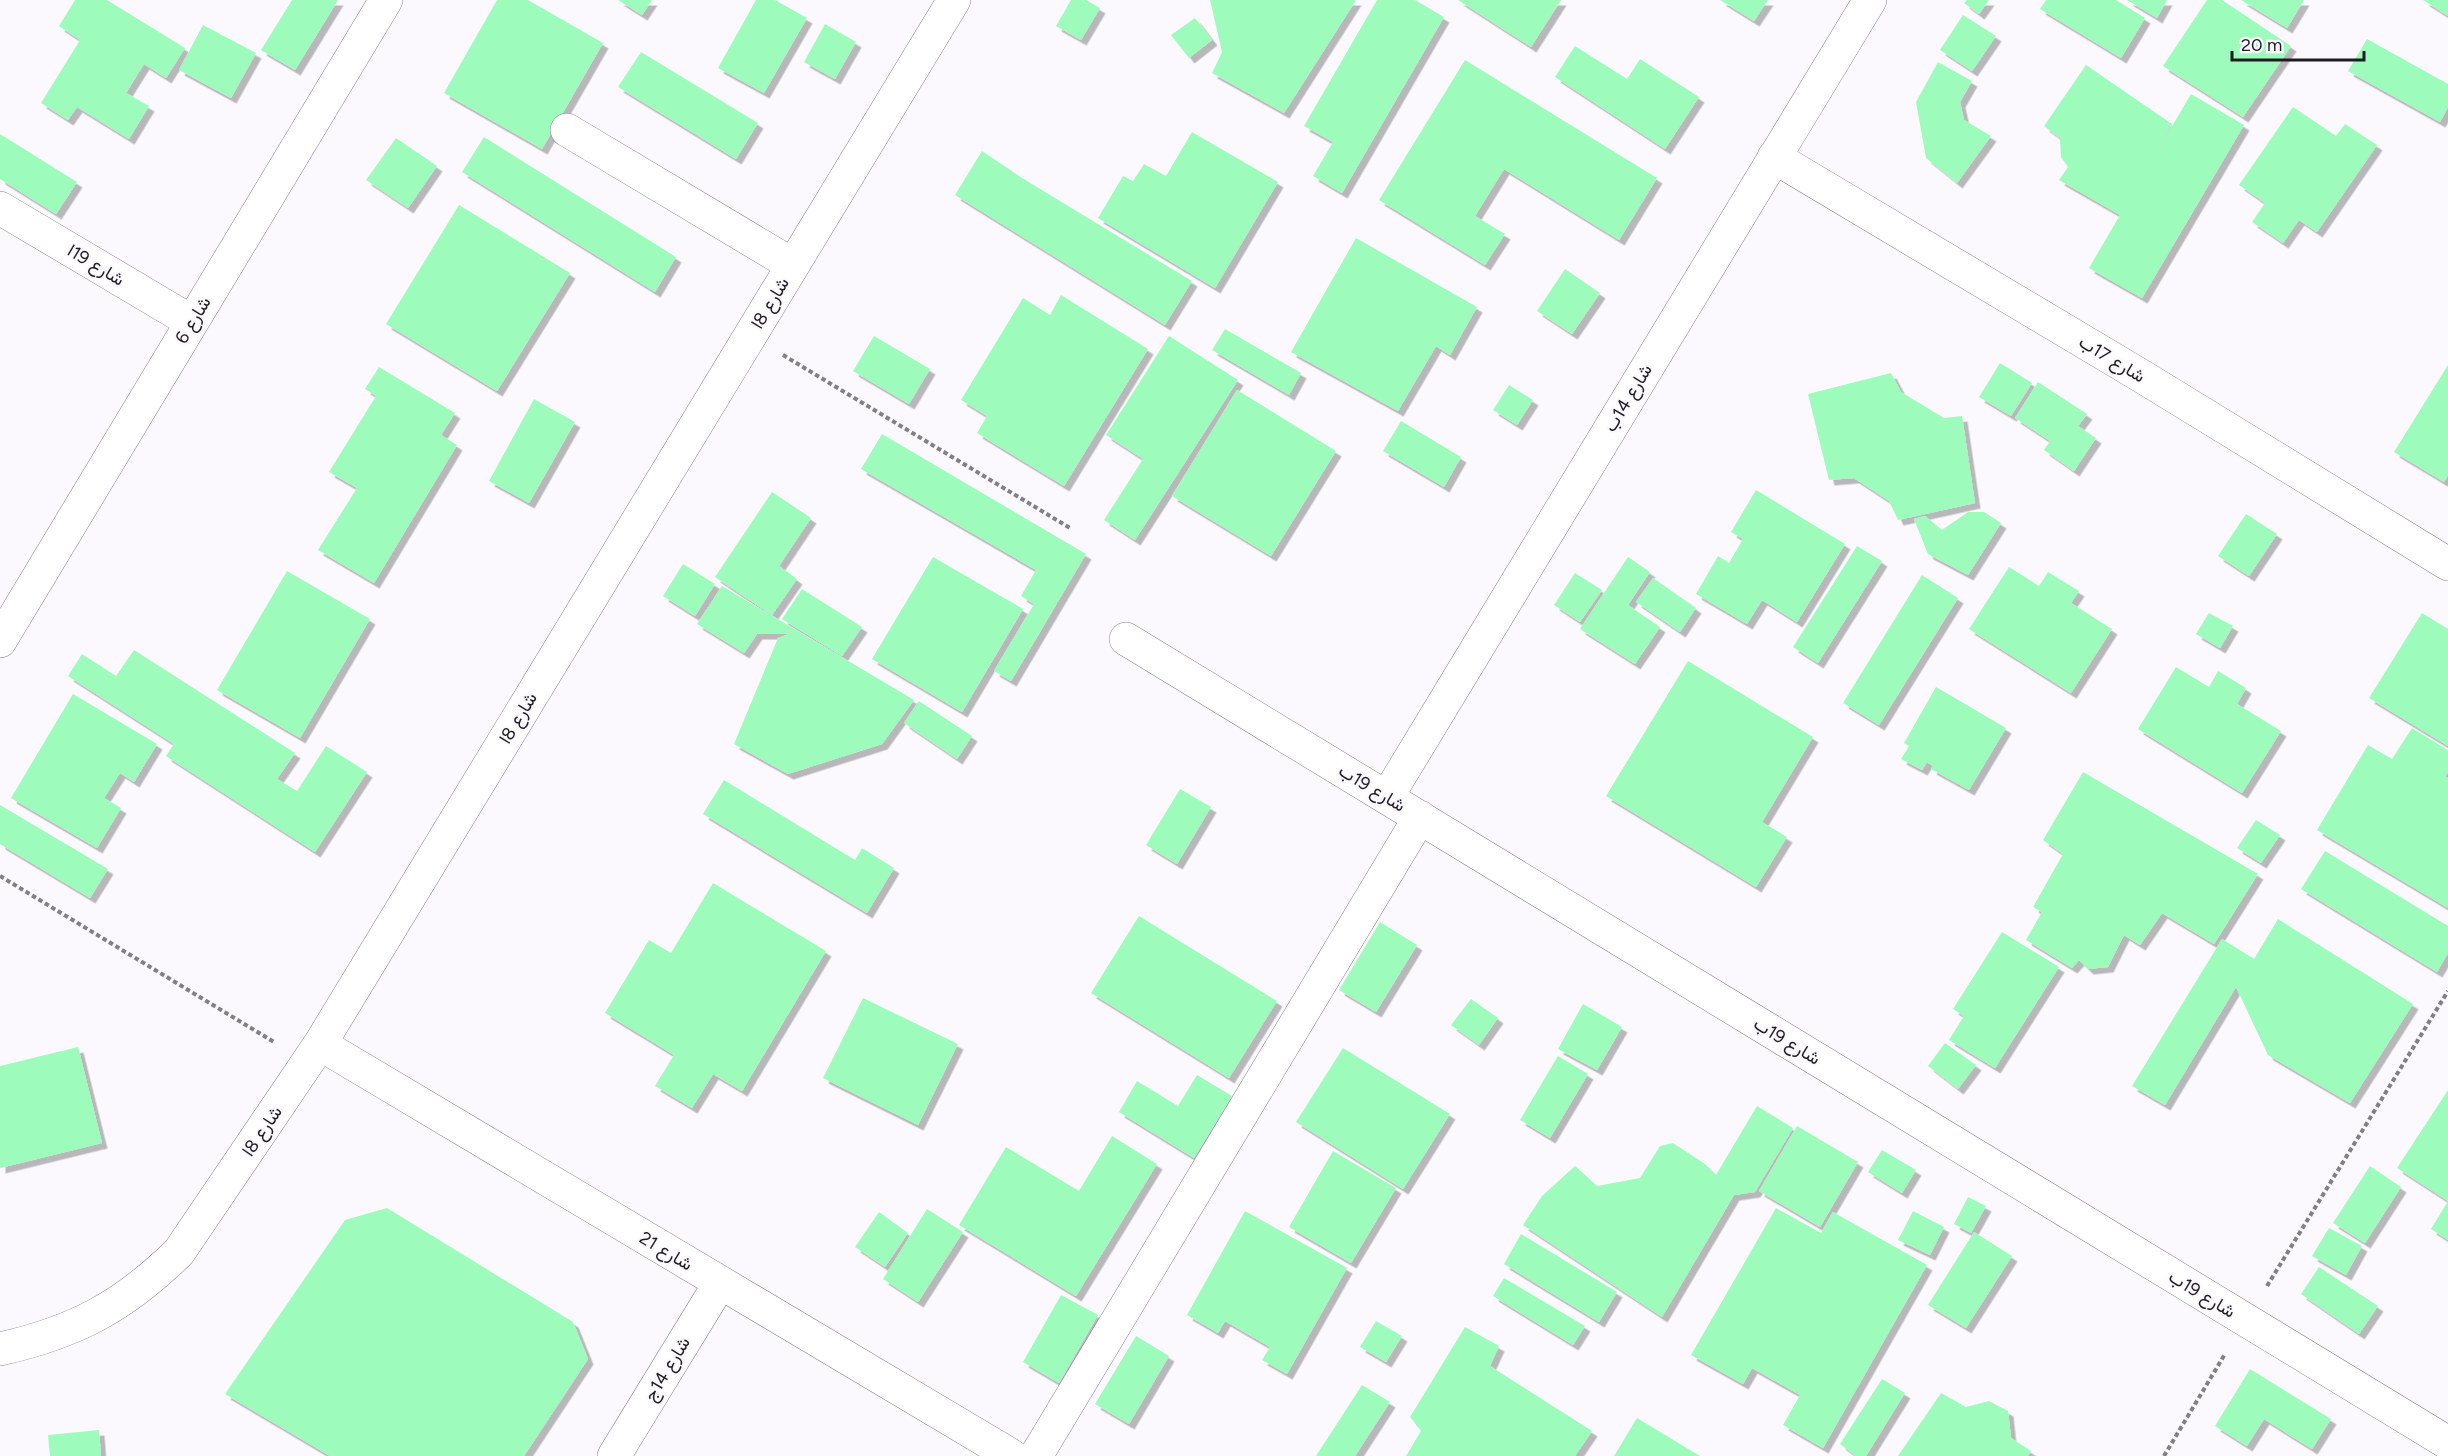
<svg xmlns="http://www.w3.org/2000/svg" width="2448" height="1456" viewBox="0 0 2448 1456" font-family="Figtree,Vazirmatn,sans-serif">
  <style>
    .building { fill: #9dfcbc; filter: url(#shadow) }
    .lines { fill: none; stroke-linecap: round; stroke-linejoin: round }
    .minor-casing { stroke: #8c8296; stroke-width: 34 }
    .path { stroke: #837f86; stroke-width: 4; stroke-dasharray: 4.5 3; stroke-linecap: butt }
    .minor { stroke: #fff; stroke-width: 33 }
    .labels { text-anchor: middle; stroke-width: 4.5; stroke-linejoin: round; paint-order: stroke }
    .street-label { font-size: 18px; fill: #1f1b23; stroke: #fbf9fd }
  </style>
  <defs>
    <filter id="shadow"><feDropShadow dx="5.5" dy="5.5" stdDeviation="0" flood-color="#0004"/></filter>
  </defs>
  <rect width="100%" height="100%" fill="#fbf9fd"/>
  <path class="building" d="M75,0h32l78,48 -19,30 -22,-14 -18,29 23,13 -20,33 -52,-32 -9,13 -27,-17 39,-63 -21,-14z
    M292,0h46l-43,70 -34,-20z
    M497,0h31l75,43 -61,106 -98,-56z
    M618,0h34l-10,15z
    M756,0h19l32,18 -43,75 -46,-25z
    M1071,0h15l14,8 -19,32 -25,-14z
    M1210,0h146l-72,113 -72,-40 10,-21z
    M1377,0h38l29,17 -102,176 -29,-17 20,-34 -29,-16z
    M1458,0h103l-30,47z
    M1720,0h48l-14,21z
    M1967,0h22l-10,14 -15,-11z
    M2046,0h70l29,18 -24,40 -81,-49z
    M2127,0h40l-10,18z
    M2207,0h15l69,46 -48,71 -80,-51z
    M2241,0h63l-17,28z
    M2423,0h25v16z
    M1963,15l33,21 -24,35 -32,-21z
    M1195,18l17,22 -23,18 -18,-23z
    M825,24l31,18 -21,37 -31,-17z
    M203,25l53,28 -25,45 -52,-28z
    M2367,39l81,45v23l-8,15 -92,-51z
    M1575,46l52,33 13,-20 59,38 -34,52 -110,-72z
    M641,52l117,71 -22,36 -118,-72z
    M1465,60l192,118 -38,62 -115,-71 -29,47 30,18 -20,31 -106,-65z
    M1938,62l34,19 -12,21 4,18 27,16 -34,47 -31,-25 -10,-56z
    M2086,65l86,59 -18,33 37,-63 53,31 -102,173 -53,-30 31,-53 -61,-35 9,-13 -7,-10 -1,-19 -16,-12z
    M2293,107l43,29 9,-12 32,21 -60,87 -18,-12 -16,23 -31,-21 13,-19 -26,-18z
    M1192,132l86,50 -63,106 -117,-70 25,-42 10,5 11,-17 22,12z
    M0,134l77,48 -21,32 -56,-35z
    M484,137l192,120 -21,35 -193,-120z
    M396,138l41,28 -29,42 -42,-28z
    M982,151l40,27 170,103 -27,44 -210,-130z
    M459,205l111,68 -73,118 -111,-67z
    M1356,238l121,69 -27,48 -14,-9 -38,65 -107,-59z
    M1565,269l35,24 -28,41 -35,-23z
    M1061,295l87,54 -84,137 -87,-53 10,-17 -26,-16 62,-102 27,17z
    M1225,329l76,44 -12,22 -77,-45z
    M874,336l56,33 -21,35 -56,-33z
    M1169,336l69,44 -103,160 -31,-20 39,-61 -37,-24z
    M2000,363l32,20 -21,33 -32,-19z
    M2448,365v110l-4,7 -50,-30z
    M379,367l76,46 -14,22 16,10 -83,138 -56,-33 39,-62 -28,-16 47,-76 -11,-7z
    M1891,373l10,19 43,26 18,-2 13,87 -77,17 -9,-19 -35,-23 -25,2 -21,-86z
    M2038,382l49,32 -9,12 18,12 -22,33 -30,-21 6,-9 -35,-23z
    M1509,385l24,15 -16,25 -24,-15z
    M1237,390l99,61 -65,105 -99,-60z
    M534,399l41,23 -46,81 -40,-22z
    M1401,421l60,36 -17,30 -61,-36z
    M882,434l204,120 -75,127 -17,-10 40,-67 -13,-8 15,-26 -175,-101z
    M1756,490l89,54 -48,78 -35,-22 -15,24 -51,-30 22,-38 11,7 14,-24 -12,-7z
    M772,492l39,26 -32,48 18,13 -25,36 -57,-38z
    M1968,512h16l17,11 -33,52 -40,-21 -14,-35 11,-3 17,14z
    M2246,514l31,20 -28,42 -31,-20z
    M1857,546l25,15 -64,102 -25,-16z
    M933,557l90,52 -61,103 -90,-53z
    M1628,557l22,15 -22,33 32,22 -25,37 -55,-35z
    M683,564l32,20 -20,32 -32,-20z
    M2009,567l30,19 9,-14 31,19 -8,12 41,26 -41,64 -102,-64z
    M287,571l83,48 -70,119 -83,-48z
    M1575,573l27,17 -22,32 -26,-17z
    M1922,575l36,23 -79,127 -36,-22z
    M1653,578l43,30 -16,24 -44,-30z
    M722,586l192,114 -32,44 -94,30 -54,-30 44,-106 11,-4h-32l-13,19 -47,-29z
    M802,589l60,38 -20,29 -60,-37z
    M2209,613l24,13 -13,22 -24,-14z
    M2422,613l26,16v117l-79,-48z
    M134,650l161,103 -18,26 20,12 29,-45 41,26 -52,80 -149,-96 8,-12 -106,-68 14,-22 34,22z
    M1688,661l125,76 -51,85 25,15 -31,50 -150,-91z
    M2176,667l33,20 9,-16 28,17 -9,16 44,27 -39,62 -104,-64z
    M1936,687l70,41 -37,62 -38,-21 2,-3 -6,-4 -5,8 -21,-11 8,-13 -5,-3z
    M73,694l84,50 -23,38 -14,-9 -16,25 17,10 -24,40 -86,-50z
    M919,701l53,35 -15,23 -53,-36z
    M2412,728l36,22v22l-3,5 3,1v130l-131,-78 51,-85 24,14z
    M2083,772l175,102 -44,70 -52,-31 -22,32 -16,-10 -16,32 -20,2 -9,-9 -7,8 -46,-28 16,-28 -9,-5 30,-53 -20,-14z
    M724,780l131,80 7,-12 32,20 -27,45 -164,-99z
    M1180,789l31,18 -34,57 -31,-19z
    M0,805l108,64 -18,29 -90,-54z
    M2256,820l24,15 -19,28 -24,-15z
    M2325,851l123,75v27l-11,19 -136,-83z
    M713,883l113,68 -84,140 -29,-17 -21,34 -37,-22 19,-31 -69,-42 44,-73 22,13z
    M1139,916l138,85 -48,77 -138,-85z
    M2278,919l135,85 -63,99 -82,-48 -32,-68 -71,118 -33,-19 90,-147 32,20z
    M1380,922l37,23 -41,67 -37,-22z
    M2002,932l57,35 -64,101 -46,-28 15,-24 -11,-7z
    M863,998l95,46 -40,81 -95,-47z
    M1471,999l27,19 -19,27 -28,-20z
    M1583,1004l39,23 -25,43 -39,-21z
    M1945,1043l31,22 -18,24 -30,-23z
    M78,1047l24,96 -102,25v-102z
    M1343,1048l107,66 -47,75 -107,-67z
    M1558,1056l30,18 -38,64 -30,-18z
    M1197,1075l35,21 -38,62 -75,-46 18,-31 41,25z
    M2448,1090v111l-51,-33z
    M1757,1106l36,22 -38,64 -21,3 -72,122 -139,-92 19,-29 33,-30 22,20 43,-8 20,-32 13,-3 32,21 11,11z
    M1797,1126l61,36 -38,65 -61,-36z
    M1112,1136l45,28 -81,132 -117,-71 47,-78 73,44z
    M1882,1150l34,20 -14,23 -34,-21z
    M1333,1151l63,37 -45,75 -62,-36z
    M2370,1166l31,21 -36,56 -32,-20z
    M1968,1197l18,9 -15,27 -17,-9z
    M2448,1201v39l-17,-11z
    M387,1208l186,114 15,37 -64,97h-194l-105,-62 120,-174z
    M1776,1208l45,25 12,-21 94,53 -104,183 -40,-23 17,-30 -48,-27 -9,16 -52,-29z
    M927,1209l36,23 -45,70 -35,-23z
    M1245,1211l102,57 -60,106 -25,-14 8,-13 -45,-26 -7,12 -31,-18z
    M1913,1211l31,16 -14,28 -32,-15z
    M879,1212l29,21 -23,34 -30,-20z
    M2329,1228l33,18 -16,29 -34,-19z
    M1974,1232l38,24 -46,72 -38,-23z
    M1521,1234l96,58 -18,30 -95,-58z
    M2319,1267l59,39 -19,28 -58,-40z
    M1504,1278l81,48 -12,19 -80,-49z
    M1061,1295l37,20 -39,68 -36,-21z
    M1376,1321l26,15 -16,26 -26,-15z
    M1465,1327l34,19 -9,20 102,65 -17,25h-169l15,-25 -11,-14z
    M1136,1336l33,20 -40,68 -34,-20z
    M2250,1369l81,50 -19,30 -48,-30 -17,27 -32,-20z
    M1882,1379l23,14 -39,63h-10l-16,-12z
    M1362,1385l28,17 -35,54h-39z
    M1941,1393l25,14 23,-6 19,10 3,27 20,13 -3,5h-130z
    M1637,1418l63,38h-86z
    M99,1430l2,26h-51l-2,-21z"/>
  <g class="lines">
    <defs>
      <path id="minor" d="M567,130l226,135
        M1774,157l369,220 305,187
        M0,208l192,114
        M1126,639l1322,804
        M0,641l386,-641
        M1387,797l483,-797
        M320,1044l692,412
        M0,1349c76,-17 124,-43 179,-97l141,-208 634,-1044
        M614,1456l106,-173
        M1036,1456l384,-639"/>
    </defs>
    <use href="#minor" class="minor-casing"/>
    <path class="path" d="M783,355l287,173
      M0,876l274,166
      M2267,1286l181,-295
      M2164,1456l61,-102"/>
    <use href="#minor" class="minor"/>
  </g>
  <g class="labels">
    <g class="street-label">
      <text transform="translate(96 265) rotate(31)" y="6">شارع 19ا</text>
      <text transform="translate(770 303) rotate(-59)" y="6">شارع 8ا</text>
      <text transform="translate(193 320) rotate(-59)" y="6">شارع 6</text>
      <text transform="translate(2112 359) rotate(31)" y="6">شارع 17ب</text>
      <text transform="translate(1628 398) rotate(-59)" y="6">شارع 14ب</text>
      <text transform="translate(518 718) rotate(-59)" y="6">شارع 8ا</text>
      <text transform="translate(1372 788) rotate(31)" y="6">شارع 19ب</text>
      <text transform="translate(1787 1041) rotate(31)" y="6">شارع 19ب</text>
      <text transform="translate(262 1131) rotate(-56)" y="6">شارع 8ا</text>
      <text transform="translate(666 1251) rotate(31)" y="6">شارع 21</text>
      <text transform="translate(2202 1294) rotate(31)" y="6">شارع 19ب</text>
      <text transform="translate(667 1369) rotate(-59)" y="6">شارع 14ج</text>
    </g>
  </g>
  <path d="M2232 51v9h132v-9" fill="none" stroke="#1f1b23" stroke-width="3"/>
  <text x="2241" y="51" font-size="18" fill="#1f1b23" stroke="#fbf9fd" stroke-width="4.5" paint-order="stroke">20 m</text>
</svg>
